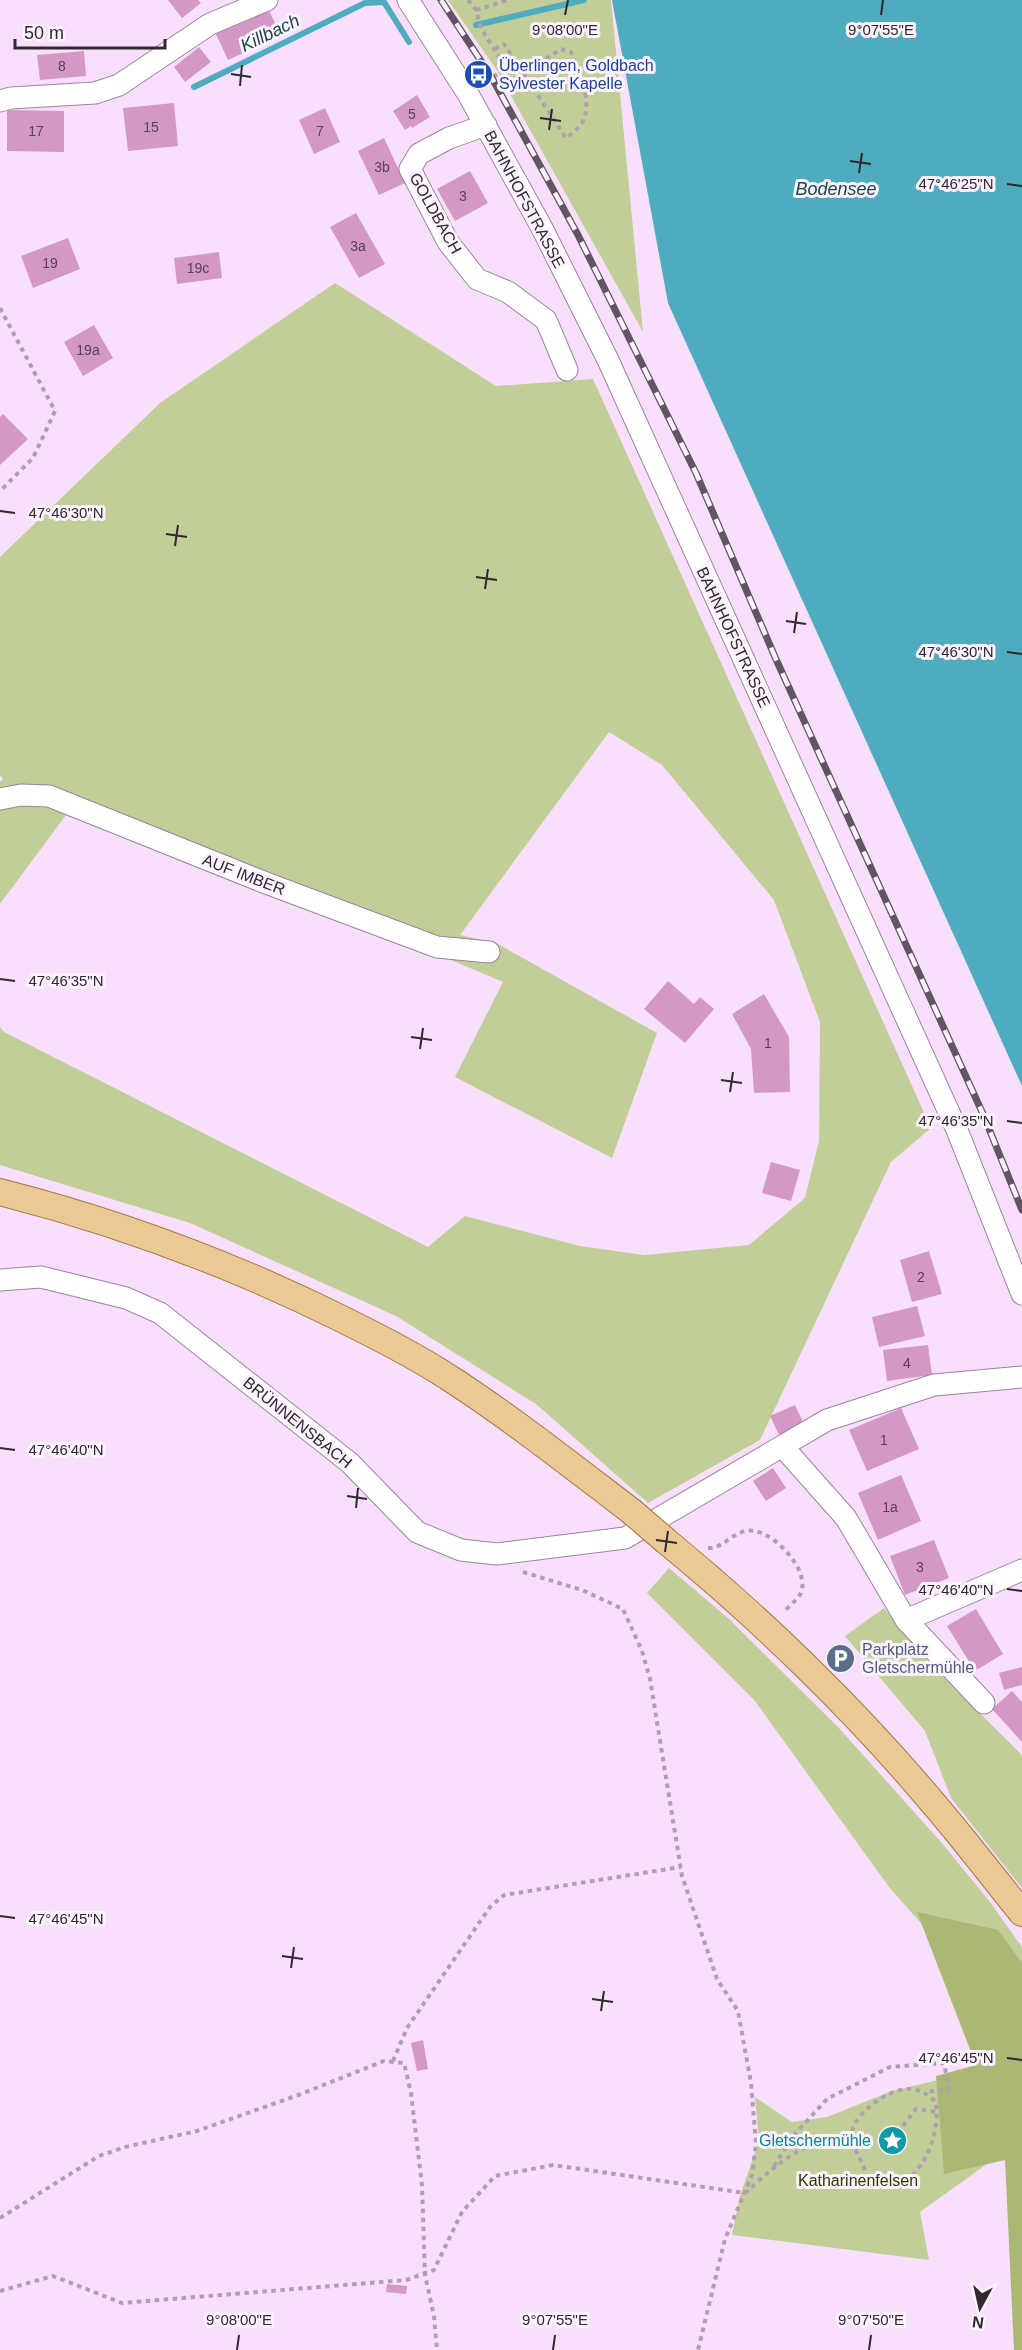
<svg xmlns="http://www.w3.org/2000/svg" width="1022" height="2350" viewBox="0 0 1022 2350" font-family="Helvetica,sans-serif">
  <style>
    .green { fill: #c2ce98 }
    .forest { fill: #abb875 }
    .water { fill: #4facbe }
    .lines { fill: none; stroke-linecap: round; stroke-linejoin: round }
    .stream { stroke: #4facbe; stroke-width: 6 }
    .building { fill: #d498c4 }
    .minor-casing { stroke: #9a849e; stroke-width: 23 }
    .major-casing { stroke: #a17944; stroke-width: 28 }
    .path { stroke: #b19eb3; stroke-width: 4; stroke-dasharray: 4.5 4.5; stroke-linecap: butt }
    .minor { stroke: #fff; stroke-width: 21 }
    .major { stroke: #ebc995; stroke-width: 26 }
    .rail-casing { stroke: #615463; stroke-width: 7 }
    .rail { stroke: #fcf3fe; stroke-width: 4.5; stroke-dasharray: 14; stroke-linecap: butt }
    .major-bridge-casing { stroke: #a17944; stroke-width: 28; stroke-linecap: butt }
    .major-bridge { stroke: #ebc995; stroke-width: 26 }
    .ticks { fill: none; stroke: #302731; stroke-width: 2 }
    .labels { text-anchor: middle; stroke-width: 6; stroke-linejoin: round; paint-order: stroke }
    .number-label { font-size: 14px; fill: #594356 }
    .transit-label { font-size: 16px; fill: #164399; stroke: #fcf3fe; text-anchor: start }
    .street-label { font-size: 16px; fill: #302731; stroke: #fcf3fe }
    .service-label { font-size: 16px; fill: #4e5e75; stroke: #fcf3fe; text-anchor: start }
    .culture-label { font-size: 16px; fill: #0d838f; stroke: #fcf3fe; text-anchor: end }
    .park-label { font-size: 16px; fill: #303702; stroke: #fcf3fe }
    .water-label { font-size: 18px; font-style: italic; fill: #1b454d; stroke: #fcf3fe }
    .ticks-label { font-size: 15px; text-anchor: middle; fill: #302731; stroke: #fcf3fe; stroke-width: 6; stroke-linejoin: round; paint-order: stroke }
  </style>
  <rect width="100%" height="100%" fill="#f8e0fc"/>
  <path class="green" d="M448,0h163l32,332 -147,-263z
    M335,283l161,103 97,-7 338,749 -40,34 -131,278 -112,63 -112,-99 -140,-88 -206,-93 -190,-58v-138l4,5 424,215 37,-31 115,30 64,9 105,-10 56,-47 14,-57 1,-119 -46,-122 -112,-135 -53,-33 -149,203 36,8 161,90 -45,125 -157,-81 48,-95 -52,-22 -385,-145 -66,89v-122l3,-3 -3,-4v-218l160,-154z
    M669,1568l59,50 110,109 103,115 49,60 32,45v192l-102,73 9,48 -197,-25 8,-39 19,-55 -4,-44 37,25 35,-5 65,-26 97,-23 -39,-112 -61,-69 -134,-186 -108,-108z
    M884,1608l47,57 91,90v133l-71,-90 -26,-67 -80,-95z"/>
  <path class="forest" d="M917,1912l81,18 24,33v387h-8l-9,-190 -61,14 -8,-98 40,-11z"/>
  <path class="water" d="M612,0h410v1086l-354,-783z"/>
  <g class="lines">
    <path class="stream" d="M476,25l108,-25
      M194,87l171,-84 19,-1 25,40"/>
  </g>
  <path class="building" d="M168,0h30l3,3 -19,15z
    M268,8l13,28 -53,24 -13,-28z
    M199,47l12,15 -26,20 -11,-15z
    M84,51l2,25 -46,4 -3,-25z
    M417,95l13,22 -18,11 -1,-2 -6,4 -12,-19z
    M174,103l4,43 -50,5 -5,-43z
    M325,108l15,34 -26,12 -15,-34z
    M7,110l57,1v41l-57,-1z
    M384,138l21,45 -26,12 -21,-44z
    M470,171l18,32 -33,18 -18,-32z
    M356,213l29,51 -26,14 -29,-51z
    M68,238l12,31 -47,19 -12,-32z
    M219,252l3,26 -45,6 -3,-26z
    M94,325l19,33 -30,18 -19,-34z
    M3,414l25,25 -28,26v-48z
    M668,981l26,23 6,-7 14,12 -29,34 -41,-34z
    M764,994l25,43 1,55 -36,1 -3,-44 -19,-35z
    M771,1162l29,8 -9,31 -29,-8z
    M929,1251l13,43 -30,8 -12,-42z
    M917,1306l8,30 -46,11 -7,-30z
    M928,1345l4,30 -45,6 -4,-31z
    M795,1405l10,21 -25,11 -10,-21z
    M901,1408l18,41 -52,22 -18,-41z
    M773,1468l13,20 -20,13 -13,-20z
    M901,1475l20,46 -43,19 -20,-47z
    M934,1540l15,38 -44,17 -15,-39z
    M976,1609l27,45 -28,17 -28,-45z
    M1022,1667v18l-18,5 -5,-17z
    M1012,1691l10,11v40l-30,-33z
    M423,2040l5,29 -11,2 -6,-28z
    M387,2284l20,2 -1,8 -20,-2z"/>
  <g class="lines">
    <defs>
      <path id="minor" d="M408,0l60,94 74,134 66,132 349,770 65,164
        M0,101l11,-3 84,-5 24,-8 91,-61 57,-24
        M486,125l-37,13 -30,16 -9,15 38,73 29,37 31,13 38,28 21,50
        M0,799l21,-4 28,1 217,87 171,64 52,5
        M0,1280l41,-3 85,21 34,15 190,150 67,69 44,18 36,4 128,-16 202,-118 107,-35 88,-8
        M783,1447l63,71 60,102 78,83
        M906,1620l116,-50"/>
      <path id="major" d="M0,1192c118,30 231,72 340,126 38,19 76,38 111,61 63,41 121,87 180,132
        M666,1541c94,77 189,169 267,262 31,36 59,73 89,110"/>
    </defs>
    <use href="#minor" class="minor-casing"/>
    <use href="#major" class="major-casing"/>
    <path class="path" d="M468,0l8,10 5,18 25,41 -23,14
      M476,10l32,-10
      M495,49l9,-5 62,94c6,-5 14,-10 17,-17 10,-20 -5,-50 -12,-69l-10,-3 -38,25
      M0,308l55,103 -22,47 -33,33
      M708,1548c17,1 27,-21 47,-17 21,4 55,39 46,62 -3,6 -12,13 -16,18
      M523,1572l59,18 41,19 19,42 8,28 32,197 35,103 21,32 13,72 5,60 -4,32 -27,64 -27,111
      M393,2061l14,-33 83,-121 14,-12 177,-28
      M892,2140l24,-31 21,3
      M774,2166l20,-31 33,-36 63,-32 54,-4 5,26 -23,3
      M0,2218l99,-62 26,-9 72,-16 104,-37 83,-33 20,2 7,30 11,92 3,90 9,41 3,34
      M0,2291l53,-15 69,27 284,-23 28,-10 28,-58 33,-36 58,-11 192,28c19,-17 40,-37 64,-47 17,-8 25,-1 43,-15 4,-19 39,-44 59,-42 11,1 17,6 25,13 3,33 -8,62 -34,83l-32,-4 -16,-35 -13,-7"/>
    <use href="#minor" class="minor"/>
    <use href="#major" class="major"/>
    <defs>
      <path id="rail" d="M441,0l51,78 86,157 118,238 79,184 208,457 39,96"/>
    </defs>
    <use href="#rail" class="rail-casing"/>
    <use href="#rail" class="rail"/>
    <defs>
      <path id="major-bridge" d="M631,1511l35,30"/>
    </defs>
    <use href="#major-bridge" class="major-bridge-casing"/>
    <use href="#major-bridge" class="major-bridge"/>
  </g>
  <path class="ticks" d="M565,15l3,-15M881,15l2,-15M231,74l20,3M240,86l2,-21M540,118l21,3M549,130l3,-21M850,161l21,3M859,173l3,-20M1007,184l15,2M0,511l15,2M166,534l21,3M175,546l3,-21M476,577l21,3M485,589l3,-20M786,621l20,3M794,633l3,-21M1007,652l15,2M0,979l15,2M411,1037l21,3M420,1049l3,-21M721,1080l21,3M730,1092l3,-20M1007,1121l15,2M0,1448l15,2M347,1496l20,3M356,1508l2,-20M656,1540l21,3M665,1552l3,-21M1007,1589l15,2M0,1916l15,2M282,1956l21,3M291,1968l3,-21M592,1999l21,3M601,2011l3,-20M1007,2058l15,2M237,2350l2,-15M553,2350l2,-15M869,2350l2,-15"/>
  <defs>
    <symbol id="bus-disc" viewBox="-11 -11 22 22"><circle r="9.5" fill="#1a4fb4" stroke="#fcf3fe"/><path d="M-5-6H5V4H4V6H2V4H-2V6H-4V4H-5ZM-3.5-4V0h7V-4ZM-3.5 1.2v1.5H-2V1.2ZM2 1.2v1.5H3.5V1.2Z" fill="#fff"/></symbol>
    <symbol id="parking-disc" viewBox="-11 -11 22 22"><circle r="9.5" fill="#5c6f8a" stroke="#fcf3fe"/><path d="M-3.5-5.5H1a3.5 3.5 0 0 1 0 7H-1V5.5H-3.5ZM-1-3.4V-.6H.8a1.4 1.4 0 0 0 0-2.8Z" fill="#fff"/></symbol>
    <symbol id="sight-disc" viewBox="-11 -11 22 22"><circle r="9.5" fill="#0f9aa8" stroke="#fcf3fe"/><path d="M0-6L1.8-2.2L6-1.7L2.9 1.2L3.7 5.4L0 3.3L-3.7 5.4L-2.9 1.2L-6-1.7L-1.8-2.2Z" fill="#fff"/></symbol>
  </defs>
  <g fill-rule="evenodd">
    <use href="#bus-disc" x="462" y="58" width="33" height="33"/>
    <use href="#parking-disc" x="824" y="1642" width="33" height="33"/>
    <use href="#sight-disc" x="876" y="2124" width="33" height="33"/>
  </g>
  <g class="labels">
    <g class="number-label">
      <text x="62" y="71">8</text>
      <text x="412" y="119">5</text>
      <text x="151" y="132">15</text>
      <text x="36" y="136">17</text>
      <text x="320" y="136">7</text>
      <text x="382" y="172">3b</text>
      <text x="463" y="201">3</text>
      <text x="358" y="251">3a</text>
      <text x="50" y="268">19</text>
      <text x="198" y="273">19c</text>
      <text x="88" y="355">19a</text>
      <text x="768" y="1048">1</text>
      <text x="921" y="1282">2</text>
      <text x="907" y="1368">4</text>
      <text x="884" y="1445">1</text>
      <text x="890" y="1512">1a</text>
      <text x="920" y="1572">3</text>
    </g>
    <g class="transit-label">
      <text x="499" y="71">Überlingen, Goldbach<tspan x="499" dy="18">Sylvester Kapelle</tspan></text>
    </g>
    <g class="street-label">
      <text transform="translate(525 199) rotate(62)" y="6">BAHNHOFSTRASSE</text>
      <text transform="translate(436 213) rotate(61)" y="6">GOLDBACH</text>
      <text transform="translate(734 637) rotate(65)" y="6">BAHNHOFSTRASSE</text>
      <text transform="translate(244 874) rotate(21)" y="6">AUF IMBER</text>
      <text transform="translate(298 1422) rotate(39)" y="6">BRÜNNENSBACH</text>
    </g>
    <g class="service-label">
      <text x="862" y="1655">Parkplatz<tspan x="862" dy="18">Gletschermühle</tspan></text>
    </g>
    <g class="culture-label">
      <text x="871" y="2146">Gletschermühle</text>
    </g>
    <g class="park-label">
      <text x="858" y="2186">Katharinenfelsen</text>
    </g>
    <g class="water-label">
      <text transform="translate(270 33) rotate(-26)" y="6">Killbach</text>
      <text x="836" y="195">Bodensee</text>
    </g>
  </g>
  <g class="ticks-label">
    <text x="565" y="35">9°08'00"E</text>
    <text x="881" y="35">9°07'55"E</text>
    <text x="956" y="189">47°46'25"N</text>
    <text x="66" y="518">47°46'30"N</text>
    <text x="956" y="657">47°46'30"N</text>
    <text x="66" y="986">47°46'35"N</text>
    <text x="956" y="1126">47°46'35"N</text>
    <text x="66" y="1455">47°46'40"N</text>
    <text x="956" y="1595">47°46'40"N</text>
    <text x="66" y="1924">47°46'45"N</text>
    <text x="956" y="2063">47°46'45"N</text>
    <text x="239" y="2325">9°08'00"E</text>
    <text x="555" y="2325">9°07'55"E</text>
    <text x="871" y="2325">9°07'50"E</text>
  </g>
  <g transform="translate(980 2308) rotate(188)" stroke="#fcf3fe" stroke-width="4.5" paint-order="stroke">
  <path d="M0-4.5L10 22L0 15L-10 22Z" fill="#302731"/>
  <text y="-9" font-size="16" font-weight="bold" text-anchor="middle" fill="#302731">N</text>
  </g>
  <path d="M15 39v9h150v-9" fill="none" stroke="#302731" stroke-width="3"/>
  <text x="24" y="39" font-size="18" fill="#302731" stroke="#fcf3fe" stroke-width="4.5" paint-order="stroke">50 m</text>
</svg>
